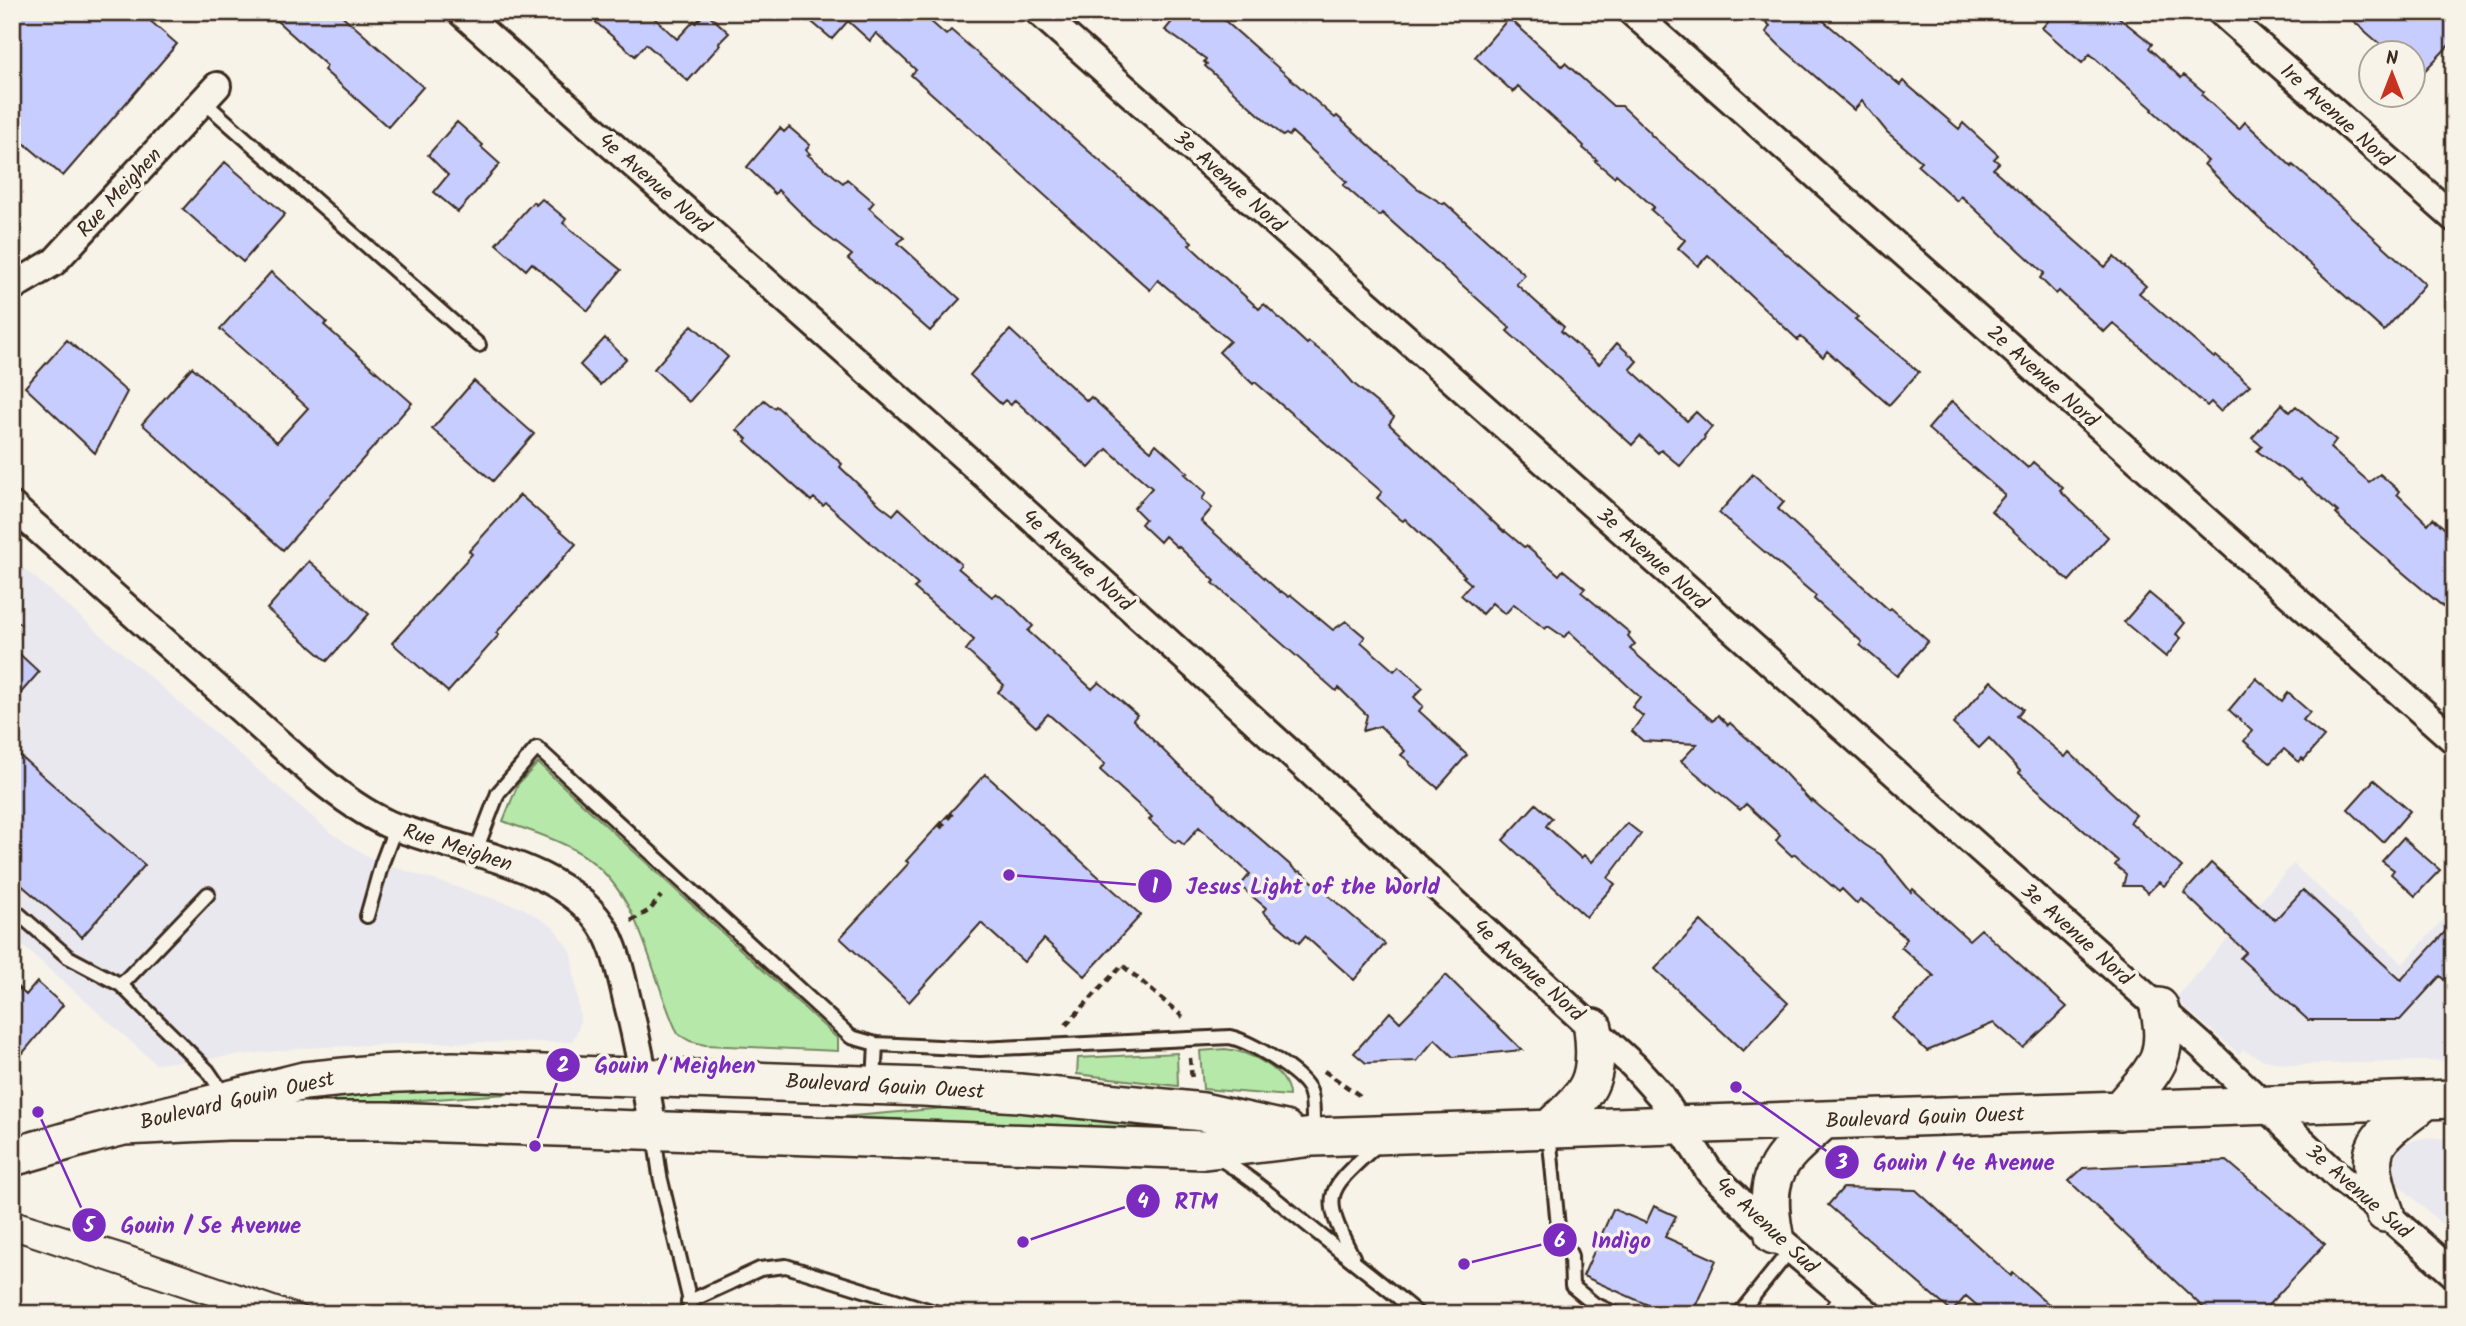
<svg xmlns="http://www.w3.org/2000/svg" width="2466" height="1326" viewBox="0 0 2466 1326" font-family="Kalam,sans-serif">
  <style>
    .built { fill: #e9e8ef }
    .green { fill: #b5e8a9; stroke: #788964; stroke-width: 2 }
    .building { fill: #c7cdff; stroke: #3b2a1e; stroke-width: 2 }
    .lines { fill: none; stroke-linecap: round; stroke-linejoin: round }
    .lane-casing { stroke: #3b2a1e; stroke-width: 18 }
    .street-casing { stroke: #3b2a1e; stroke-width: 32 }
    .secondary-casing { stroke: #3b2a1e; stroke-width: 42 }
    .path { stroke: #3b2a1e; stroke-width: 4.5; stroke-dasharray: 7 5; stroke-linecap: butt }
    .lane { stroke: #f7f3e8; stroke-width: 12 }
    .street { stroke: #f7f3e8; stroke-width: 26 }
    .secondary { stroke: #f7f3e8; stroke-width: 37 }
    .tram { stroke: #3b2a1e; stroke-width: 2 }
    .labels { text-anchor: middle; stroke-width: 7; stroke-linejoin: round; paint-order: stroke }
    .street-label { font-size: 21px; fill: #3b2a1e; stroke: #f7f3e8 }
    .leader { fill: none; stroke: #7b2cbf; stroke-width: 2.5 }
    .callout-dot { fill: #7b2cbf; stroke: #f7f3e8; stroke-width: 2.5 }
    .mark-label { font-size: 21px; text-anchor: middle; font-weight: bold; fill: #fff }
    .callout-label { font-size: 23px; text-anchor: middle; font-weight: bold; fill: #7b2cbf; stroke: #f7f3e8; stroke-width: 7; stroke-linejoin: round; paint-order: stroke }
  </style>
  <rect width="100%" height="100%" fill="#f7f3e8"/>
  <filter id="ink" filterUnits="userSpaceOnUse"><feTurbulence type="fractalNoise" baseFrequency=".0143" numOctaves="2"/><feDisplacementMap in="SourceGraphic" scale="14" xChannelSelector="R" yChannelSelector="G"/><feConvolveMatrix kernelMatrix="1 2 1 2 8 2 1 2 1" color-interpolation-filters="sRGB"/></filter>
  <g filter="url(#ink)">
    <path class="built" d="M12,558l319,275 44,28 148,47 30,19 18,25 9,64 -1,11 -7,15 -156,1 -111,5 -149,16 -144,-128z
      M2293,864l110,100 51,-57v153l-161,5 -29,-5 -21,-10 -4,4 -64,-55z
      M2454,1138v97l-55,-50 -6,-7 -1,-8v-9l11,-16 15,-6z"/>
    <path class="green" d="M538,763l300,276v12l-133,-6 -15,-4 -12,-7c-30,-63 -36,-148 -105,-185 -21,-12 -47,-19 -70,-28l15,-37z
      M1225,1049c23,2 64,21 64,47l-86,-7 -3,-38z
      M1177,1053l1,33 -101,-12 1,-16z
      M445,1089l62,2v3l-115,8 -58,-1v-8z
      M967,1106l180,18 -1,7 -304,-12 1,-2z"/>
    <path class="building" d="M12,12h128l37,32 -114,132 -51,-43z
      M267,12h71l85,75 -35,40 -64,-57 3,-4z
      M584,12h64l29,27 17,-18 2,2 10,-11 23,21 -10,10 1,2 -32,36 -42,-37 -11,12z
      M800,12h120l26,23 5,-5 241,212 -3,3 70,64 5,-5 43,40 2,-2 24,18 21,24 40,33 -5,7 115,108 1,-1 19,16 2,-1 33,29 4,-5 22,18 -4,4 49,41 -2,3 7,8 -5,5 83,72 5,-6 10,10 2,-2 50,45 31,34 1,-2 52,44 17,11 30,37 2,-3 56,51 12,-11 86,78 -44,41 -29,-25 -67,28 -35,-33 42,-42 -33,-29 6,-8 -41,-36 -6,-3 -3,4 -15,-15 -3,3 -44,-38 -3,2 -16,-15 4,-6 -34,-31 -6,6 -59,-49 16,-17 -54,-3 -11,-10 11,-15 -11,-9 8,-10 -70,-65 -6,5 -16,-11 -3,3 -31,-25 -9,10 -13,-11 -10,11 -21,-19 10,-11 -8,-7 2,-1 -60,-57 -2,2 -3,-2 -23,-21 5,-6 -127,-110 -2,2 -34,-32 11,-11 -72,-61 -8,10 -239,-215 5,-5 -40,-37 -6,8 -22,-20 -16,18z
      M1180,12h35l120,106 2,-2 80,72 26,16 2,-1 80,72 -9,9 48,43 -3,4 38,33 18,-21 20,18 -7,8 57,52 9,-9 16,15 -8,9 1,2 -25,28 -19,-16 -3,3 -18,-17 -8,9 -125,-114 3,-3 -128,-115 -3,3 -36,-31 4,-3 -55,-50 -3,4 -3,-2 -3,2 -78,-70 2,-2 -3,-2 2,-3 -41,-29z
      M1756,12h57l87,73 3,-4 56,48 4,-6 35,32 -4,4 5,4 -6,6 112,98 9,-10 32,29 -7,7 75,65 2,-2 34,29 -30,26 -9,-9 -4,4 -94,-83 -9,9 -45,-41 -3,3 -16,-16 4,-5 -83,-77 -4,5 -40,-36 4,-4 -34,-29 -25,-31 -8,9 -75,-65 -13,-13 4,-6z
      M2056,12h56l40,32 -3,4 32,30 3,-3 20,17 -2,3 37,34 6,-7 47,45 1,-2 40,35 92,84 -41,47 -132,-119 -48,-48 4,-3 -56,-51 1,-1 -63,-55 -8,9 -40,-35z
      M2343,12h111v28l-41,43v-31h-24z
      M1509,18l53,48 3,-3 48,43h9l28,26 1,3 207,182 -3,2 64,53 -30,33 -62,-54 -4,6 -22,-20 -3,3 -90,-85 -10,11 -20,-18 7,-8 -34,-30 3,-3 -38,-33 -2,3 -19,-16 2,-1 -14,-12 1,-2 -66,-60 -5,6 -38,-35z
      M457,122l26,23 -2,2 19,17 -42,48 -24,-20 14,-17 -20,-20z
      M789,127l21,18 -4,5 4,4 -2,1 35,28 4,-4 27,23 -5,6 35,30 -6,5 62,56 -30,32 -82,-72 4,-4 -38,-29 -36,-36 -3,4 -28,-27 33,-39 4,4z
      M225,162l60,52 -42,48 -60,-53z
      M542,199l24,20 -3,4 58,47 -33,41 -56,-48 -6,7 -30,-26 37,-42 3,3z
      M271,272l56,50 -3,3 88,78 -129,147 -141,-126 50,-57 85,75 31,-34 -88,-79z
      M692,325l36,32 -39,45 -35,-33z
      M1010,330l77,71 4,-4 54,49 6,5 5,-7 32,29 -3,1 21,19 -4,6 10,9 -11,13 79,71 1,-1 8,6 2,-2 42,35 13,-9 19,16 -4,5 33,29 5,-5 24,22 -9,9 9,9 -4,5 48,44 -29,33 -29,-24 1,-2 -9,-7 4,-4 -25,-25 -17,5 4,-16 -28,-27 -3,3 -123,-108 2,-2 -37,-35 -1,1 -12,-11 -5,6 -19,-18 4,-5 -11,-11 18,-20 -45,-39 -18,19 -74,-68 -4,5 -6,-5 -4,4 -31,-29z
      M605,338l21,21 -26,26 -20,-20z
      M67,340l60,52 -32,61 -70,-66z
      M474,381l60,53 -41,47 -61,-52z
      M764,400l10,8 2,-2 66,58 -2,3 40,38 13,10 6,-7 62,56 -3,4 34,29 4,-4 20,16 17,17 -5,5 64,58 7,-7 38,33 -4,5 54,54 28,21 5,8 78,69 2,-1 85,73 -31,36 -49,-44 -6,7 -36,-31 3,-4 -26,-22 10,-12 -51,-47 -15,18 -6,-5 -3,3 -26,-23 3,-3 -52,-47 5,-6 -57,-50 -12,13 -38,-35 6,-7 -38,-35 8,-10 -60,-52 4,-3 -92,-82 -3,3 -9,-8 -3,3 -66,-60 2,-2 -10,-9z
      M1952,401l76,67 5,-6 30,26 -3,3 48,46 -39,44 -78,-70 14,-16 -77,-66z
      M2282,404l8,8 6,-6 28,24 12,10 -6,8 39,34 11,-8 19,17 -2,3 31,30 5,-6 21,19v79l-107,-91 -11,-11 2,-2 -38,-33 -2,2 -41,-30 5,-5 -10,-8z
      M1753,474l31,28 -6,7 111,101 2,-2 37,33 -31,35 -37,-31 2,-3 -48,-43 2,-3 -97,-83z
      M520,495l56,49 -80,89 3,2 -51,57 -56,-49 80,-89 -3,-3z
      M309,561l60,53 -42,47 -60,-52z
      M2149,593l36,30 -9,11 5,4 -15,19 -42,-35z
      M12,647l27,25 -27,31z
      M2256,678l26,23 6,-8 22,19 -7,8 21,17 -20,23 -2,-2 -3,4 -15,-13 -14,14 -26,-22 8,-10 -23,-21z
      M1991,681l32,28 -6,7 48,41 4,-5 67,63 -6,7 52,45 -18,19 -5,-4 -11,11 -8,-7h-17l3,-12 -11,-9 3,-4 -99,-88 1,-2 -31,-33 -10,10 -26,-24z
      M12,749l133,116 -63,72 -70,-60z
      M985,774l156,141 -56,61 -41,-37 -20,23 -43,-39 -72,79 -69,-64 69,-75 -3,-2z
      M2374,780l36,31 -27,31 -35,-33z
      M1536,804l16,14 -6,8 35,32 3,-3 8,7 35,-39 14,11 -33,44 7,6 -29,33 -83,-77z
      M2403,838l37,32 -25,26 -24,-22 3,-4 -12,-9z
      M2211,863l64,57 28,-30 98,90 53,-58v67l-14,-13 -40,44h-92l-68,-62 6,-6 -62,-59z
      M1701,921l87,82 -45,48 -88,-82z
      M1446,975l76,75 -69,7 -18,-18 -18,22 -51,2 -12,-10 36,-41 10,10z
      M12,982l14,13 11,-13 26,23 -51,61z
      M2227,1161l98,83 -65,70h-50l-141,-133 14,-13z
      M1843,1188l73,2 95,86 2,-3 47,41h-73l-21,-18 -14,16 -124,-107z
      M1654,1206l22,10 -11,21 51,23 -24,54h-24l-85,-38 30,-67 33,14z"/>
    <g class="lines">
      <defs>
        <path id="lane" d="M203,101l276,244
          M475,853l23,-60 39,-45 314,289 25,7 104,5 250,-12c21,5 72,35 80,54 5,13 2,31 3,44
          M208,894l-87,91 87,86 17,25
          M12,908l56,49 53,28
          M367,916l15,-53 14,-37
          M874,1082l2,-38
          M1549,1133l9,94 13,29 1,30 22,18 22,10
          M654,1134l6,42 33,138
          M1218,1158c33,19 57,41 86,64 38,31 77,60 114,92
          M1353,1257c-34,-65 -26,-66 25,-113
          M688,1302l72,-33 26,-3 155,48
          M1739,1314l52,-65
          M1828,1314l16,-20"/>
        <path id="street" d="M461,12l517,457 656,597 26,29 49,76 65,64 94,79
          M1039,12l1164,1035 137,131 45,35 69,61
          M1632,12l822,728
          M2221,12l233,206
          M12,287l42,-25 163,-176
          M12,506l305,271c22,18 45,35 71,47 68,28 182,39 219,110 10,20 15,44 20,66 11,43 19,87 26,131"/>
        <path id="secondary" d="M2119,1111c32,-39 53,-50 40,-104
          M124,1126l103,-5h160l818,29 108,-13 1141,-38
          M1548,1130c40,-37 52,-46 45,-102
          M12,1157l80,-23 212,-53 70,-7 79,-3 471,16 95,6 184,19 82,18
          M2385,1213c-25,-69 -13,-72 42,-113
          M1774,1235c-12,-64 5,-75 50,-115"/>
      </defs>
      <use href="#lane" class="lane-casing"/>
      <use href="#street" class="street-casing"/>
      <use href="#secondary" class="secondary-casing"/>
      <path class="path" d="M12,634l8,-11
        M940,828l13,-16
        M631,921l19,-11 11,-14
        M1066,1025l56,-60 61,52
        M1190,1058l2,22
        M1324,1071l35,24 2,5
        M751,1314l-4,-6 34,-2 23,8"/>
      <use href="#lane" class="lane"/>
      <use href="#street" class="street"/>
      <use href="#secondary" class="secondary"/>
      <path class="tram" d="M12,1209l116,36 199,69
        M12,1240l223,74"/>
    </g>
  </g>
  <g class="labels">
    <g class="street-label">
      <text transform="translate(2337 115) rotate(42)" y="7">1re Avenue Nord</text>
      <text transform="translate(1230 181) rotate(42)" y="7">3e Avenue Nord</text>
      <text transform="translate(655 183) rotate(41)" y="7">4e Avenue Nord</text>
      <text transform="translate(119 192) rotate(-47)" y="7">Rue Meighen</text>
      <text transform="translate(2043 376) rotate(42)" y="7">2e Avenue Nord</text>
      <text transform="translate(1653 558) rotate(42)" y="7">3e Avenue Nord</text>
      <text transform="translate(1078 560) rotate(42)" y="7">4e Avenue Nord</text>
      <text transform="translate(458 847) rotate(18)" y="7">Rue Meighen</text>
      <text transform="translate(2077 934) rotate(42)" y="7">3e Avenue Nord</text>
      <text transform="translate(1529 970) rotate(42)" y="7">4e Avenue Nord</text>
      <text transform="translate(885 1086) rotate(3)" y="7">Boulevard Gouin Ouest</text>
      <text transform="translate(237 1100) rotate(-13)" y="7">Boulevard Gouin Ouest</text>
      <text transform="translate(1925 1117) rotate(-2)" y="7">Boulevard Gouin Ouest</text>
      <text transform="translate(2359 1191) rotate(41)" y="7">3e Avenue Sud</text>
      <text transform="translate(1767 1225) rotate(43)" y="7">4e Avenue Sud</text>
    </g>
  </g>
  <path class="leader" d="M1009 875L1155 886M535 1146L563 1065M1736 1087L1842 1162M1023 1242L1143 1201M38 1112L89 1225M1464 1264L1560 1240"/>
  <g class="callout-dot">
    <circle cx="1009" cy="875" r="7"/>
    <circle cx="535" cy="1146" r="7"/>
    <circle cx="1736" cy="1087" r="7"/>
    <circle cx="1023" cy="1242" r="7"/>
    <circle cx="38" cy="1112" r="7"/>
    <circle cx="1464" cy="1264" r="7"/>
    <circle cx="1155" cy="886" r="18"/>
    <circle cx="563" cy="1065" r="18"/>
    <circle cx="1842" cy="1162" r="18"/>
    <circle cx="1143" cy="1201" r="18"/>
    <circle cx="89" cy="1225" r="18"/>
    <circle cx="1560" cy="1240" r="18"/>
  </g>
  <g class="mark-label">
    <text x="1155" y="893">1</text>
    <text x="563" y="1072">2</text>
    <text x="1842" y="1169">3</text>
    <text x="1143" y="1208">4</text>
    <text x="89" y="1232">5</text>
    <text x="1560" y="1247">6</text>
  </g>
  <g class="callout-label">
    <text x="1313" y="894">Jesus Light of the World</text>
    <text x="675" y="1073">Gouin / Meighen</text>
    <text x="1964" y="1170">Gouin / 4e Avenue</text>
    <text x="1196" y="1209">RTM</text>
    <text x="211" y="1233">Gouin / 5e Avenue</text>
    <text x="1621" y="1248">Indigo</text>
  </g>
  <rect width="2466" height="1326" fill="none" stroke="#f7f3e8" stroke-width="42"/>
  <rect x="21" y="21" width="2424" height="1284" fill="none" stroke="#3b2a1e" stroke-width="2.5" filter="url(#ink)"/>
  <g transform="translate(2392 74)"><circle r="33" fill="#f7f3e8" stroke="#aca397" stroke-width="2"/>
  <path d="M0-5L12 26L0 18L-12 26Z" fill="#c8321e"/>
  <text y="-10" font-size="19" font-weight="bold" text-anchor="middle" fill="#3b2a1e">N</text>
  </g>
</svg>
